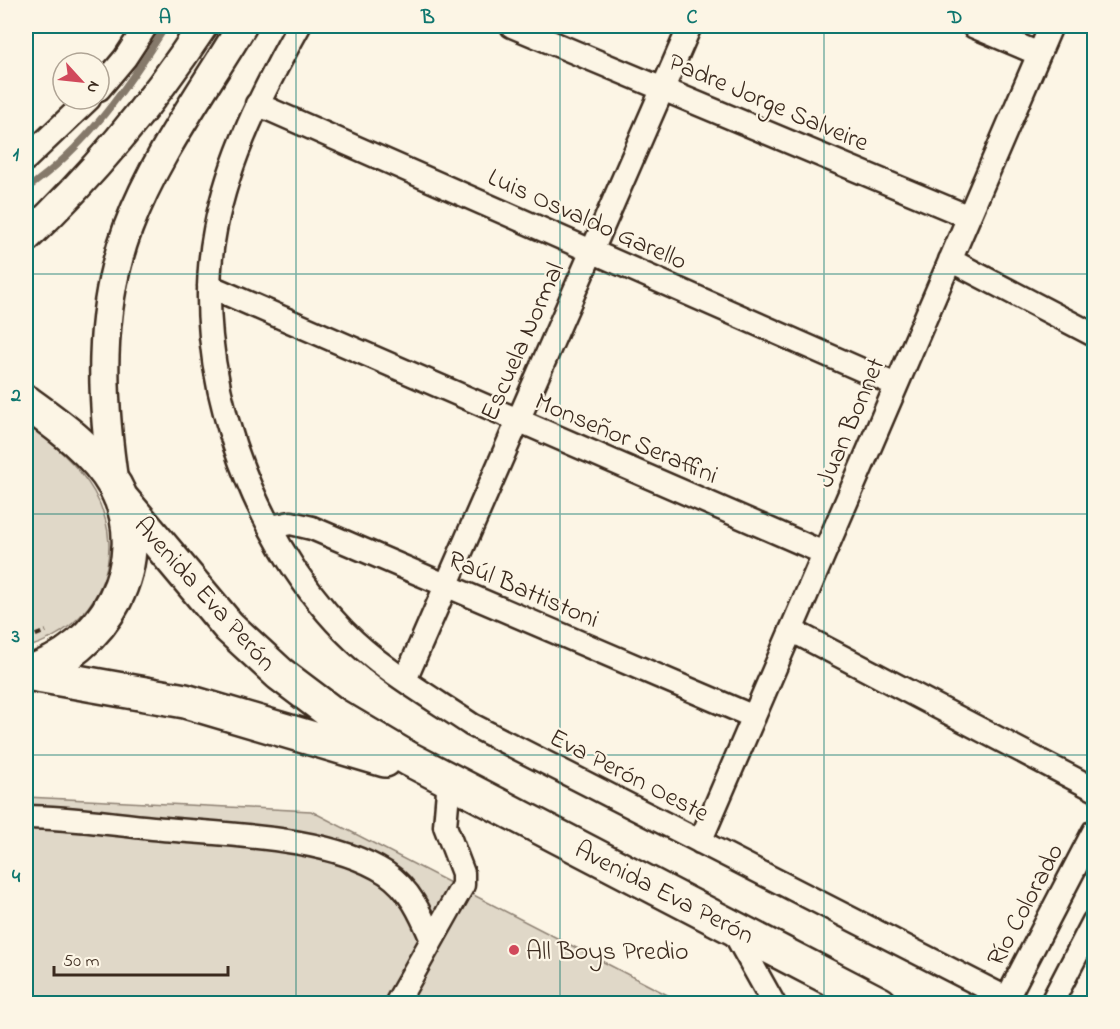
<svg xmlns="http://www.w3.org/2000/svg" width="1120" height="1029" viewBox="0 0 1120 1029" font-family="'Indie Flower',sans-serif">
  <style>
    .green { fill: #e0d8c8; stroke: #8e8173; stroke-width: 1.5 }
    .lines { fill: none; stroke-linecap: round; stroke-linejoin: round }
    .stream { stroke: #85796b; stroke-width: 7 }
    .minor-casing { stroke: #3b2a1e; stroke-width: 27 }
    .major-casing { stroke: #3b2a1e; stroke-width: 33 }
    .highway-casing { stroke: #3b2a1e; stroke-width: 38 }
    .path { stroke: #3b2a1e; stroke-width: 4; stroke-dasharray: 6 4.5; stroke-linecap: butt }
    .minor { stroke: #fcf5e5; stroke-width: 22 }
    .major { stroke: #fcf5e5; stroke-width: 28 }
    .highway { stroke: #fcf5e5; stroke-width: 33 }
    .grid { fill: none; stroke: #0f766e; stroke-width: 1.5; stroke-opacity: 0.55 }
    .poi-dot { fill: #d1495b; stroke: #fcf5e5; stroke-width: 2 }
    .labels { text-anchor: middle; stroke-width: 4.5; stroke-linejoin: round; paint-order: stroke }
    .street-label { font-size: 26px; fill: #3b2a1e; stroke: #fcf5e5 }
    .poi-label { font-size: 26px; fill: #3b2a1e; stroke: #fcf5e5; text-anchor: start }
    .neatline { fill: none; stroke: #0f766e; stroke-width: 2 }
    .grid-label { font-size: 20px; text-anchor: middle; font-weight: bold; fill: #0f766e }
  </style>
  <rect width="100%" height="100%" fill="#fcf5e5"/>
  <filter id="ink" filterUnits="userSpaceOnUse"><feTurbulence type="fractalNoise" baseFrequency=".0167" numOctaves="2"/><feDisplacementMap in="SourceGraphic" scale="12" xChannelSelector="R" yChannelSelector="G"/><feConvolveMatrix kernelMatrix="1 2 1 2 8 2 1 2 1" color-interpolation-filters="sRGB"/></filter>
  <g filter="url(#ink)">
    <path class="green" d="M26,424c25,18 52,40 68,68 37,66 2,136 -68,156z
      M26,797l285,14 372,192 -657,1z"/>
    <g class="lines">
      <path class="stream" d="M26,189c60,-41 102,-103 140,-163"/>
      <defs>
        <path id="minor" d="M299,26c-36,65 -70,130 -84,204 -26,135 35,305 129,401 37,38 85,65 128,94l546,279
          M512,26l457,191
          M973,26l66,28
          M99,89l26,-31 21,-32
          M257,104l639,281
          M26,159l63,-60
          M950,260l144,75
          M209,286l615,267
          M270,527l21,-4 21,5 442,189
          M791,630l303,159
          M405,680l285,-654
          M26,817c42,0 85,7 127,11 69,7 174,7 233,45 24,16 35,41 46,67
          M700,842l351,-816
          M731,927l43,77
          M396,1004l67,-119v-12l-18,-47 4,-47
          M1004,1004l90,-173
          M1051,1004l43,-83"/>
        <path id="major" d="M26,238c67,-63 126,-135 177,-212
          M114,485c-13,-87 -17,-173 14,-257 27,-72 75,-137 114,-202"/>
        <path id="highway" d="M26,402c32,23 69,49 89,84 41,75 -12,166 -89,187
          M120,497l109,130 51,47 53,40 76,45 471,245
          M26,673l159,28 200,59"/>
      </defs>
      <use href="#minor" class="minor-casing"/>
      <use href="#major" class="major-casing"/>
      <use href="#highway" class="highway-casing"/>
      <path class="path" d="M26,639l20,-8"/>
      <use href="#minor" class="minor"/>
      <use href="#major" class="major"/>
      <use href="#highway" class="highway"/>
    </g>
  </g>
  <path class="grid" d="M296,26v978M560,26v978M824,26v978M26,274h1068M26,514h1068M26,755h1068"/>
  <circle class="poi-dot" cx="514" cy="950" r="6"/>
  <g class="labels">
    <g class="street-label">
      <text transform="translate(769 101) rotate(23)" y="9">Padre Jorge Salveire</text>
      <text transform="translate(588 218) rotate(24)" y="9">Luis Osvaldo Garello</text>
      <text transform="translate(521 341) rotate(-66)" y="9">Escuela Normal</text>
      <text transform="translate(849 422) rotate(-67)" y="9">Juan Bonnet</text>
      <text transform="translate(627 437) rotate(23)" y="9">Monseñor Seraffini</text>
      <text transform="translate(524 588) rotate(23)" y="9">Raúl Battistoni</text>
      <text transform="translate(206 593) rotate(48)" y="9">Avenida Eva Perón</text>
      <text transform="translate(630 774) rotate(27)" y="9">Eva Perón Oeste</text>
      <text transform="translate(665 891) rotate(27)" y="9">Avenida Eva Perón</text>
      <text transform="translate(1024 904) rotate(-62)" y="9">Río Colorado</text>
    </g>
    <g class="poi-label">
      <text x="526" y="959">All Boys Predio</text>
    </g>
  </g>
  <rect width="1120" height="1029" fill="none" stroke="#fcf5e5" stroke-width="66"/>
  <g transform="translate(81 81) rotate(117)"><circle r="28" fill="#fcf5e5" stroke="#afa495" stroke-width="1.5"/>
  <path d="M0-4.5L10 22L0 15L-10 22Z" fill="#d1495b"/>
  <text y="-9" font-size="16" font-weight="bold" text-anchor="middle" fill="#3b2a1e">N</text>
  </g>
  <path d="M54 966v9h174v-9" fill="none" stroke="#3b2a1e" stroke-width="3"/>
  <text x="63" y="966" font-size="18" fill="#3b2a1e" stroke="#fcf5e5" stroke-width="4.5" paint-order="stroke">50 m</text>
  <rect x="33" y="33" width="1054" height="963" class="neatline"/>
  <g class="grid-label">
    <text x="165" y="23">A</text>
    <text x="428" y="23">B</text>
    <text x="692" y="23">C</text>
    <text x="955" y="23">D</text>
    <text x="16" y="160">1</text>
    <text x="16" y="401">2</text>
    <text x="16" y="642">3</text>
    <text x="16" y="882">4</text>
  </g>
</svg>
